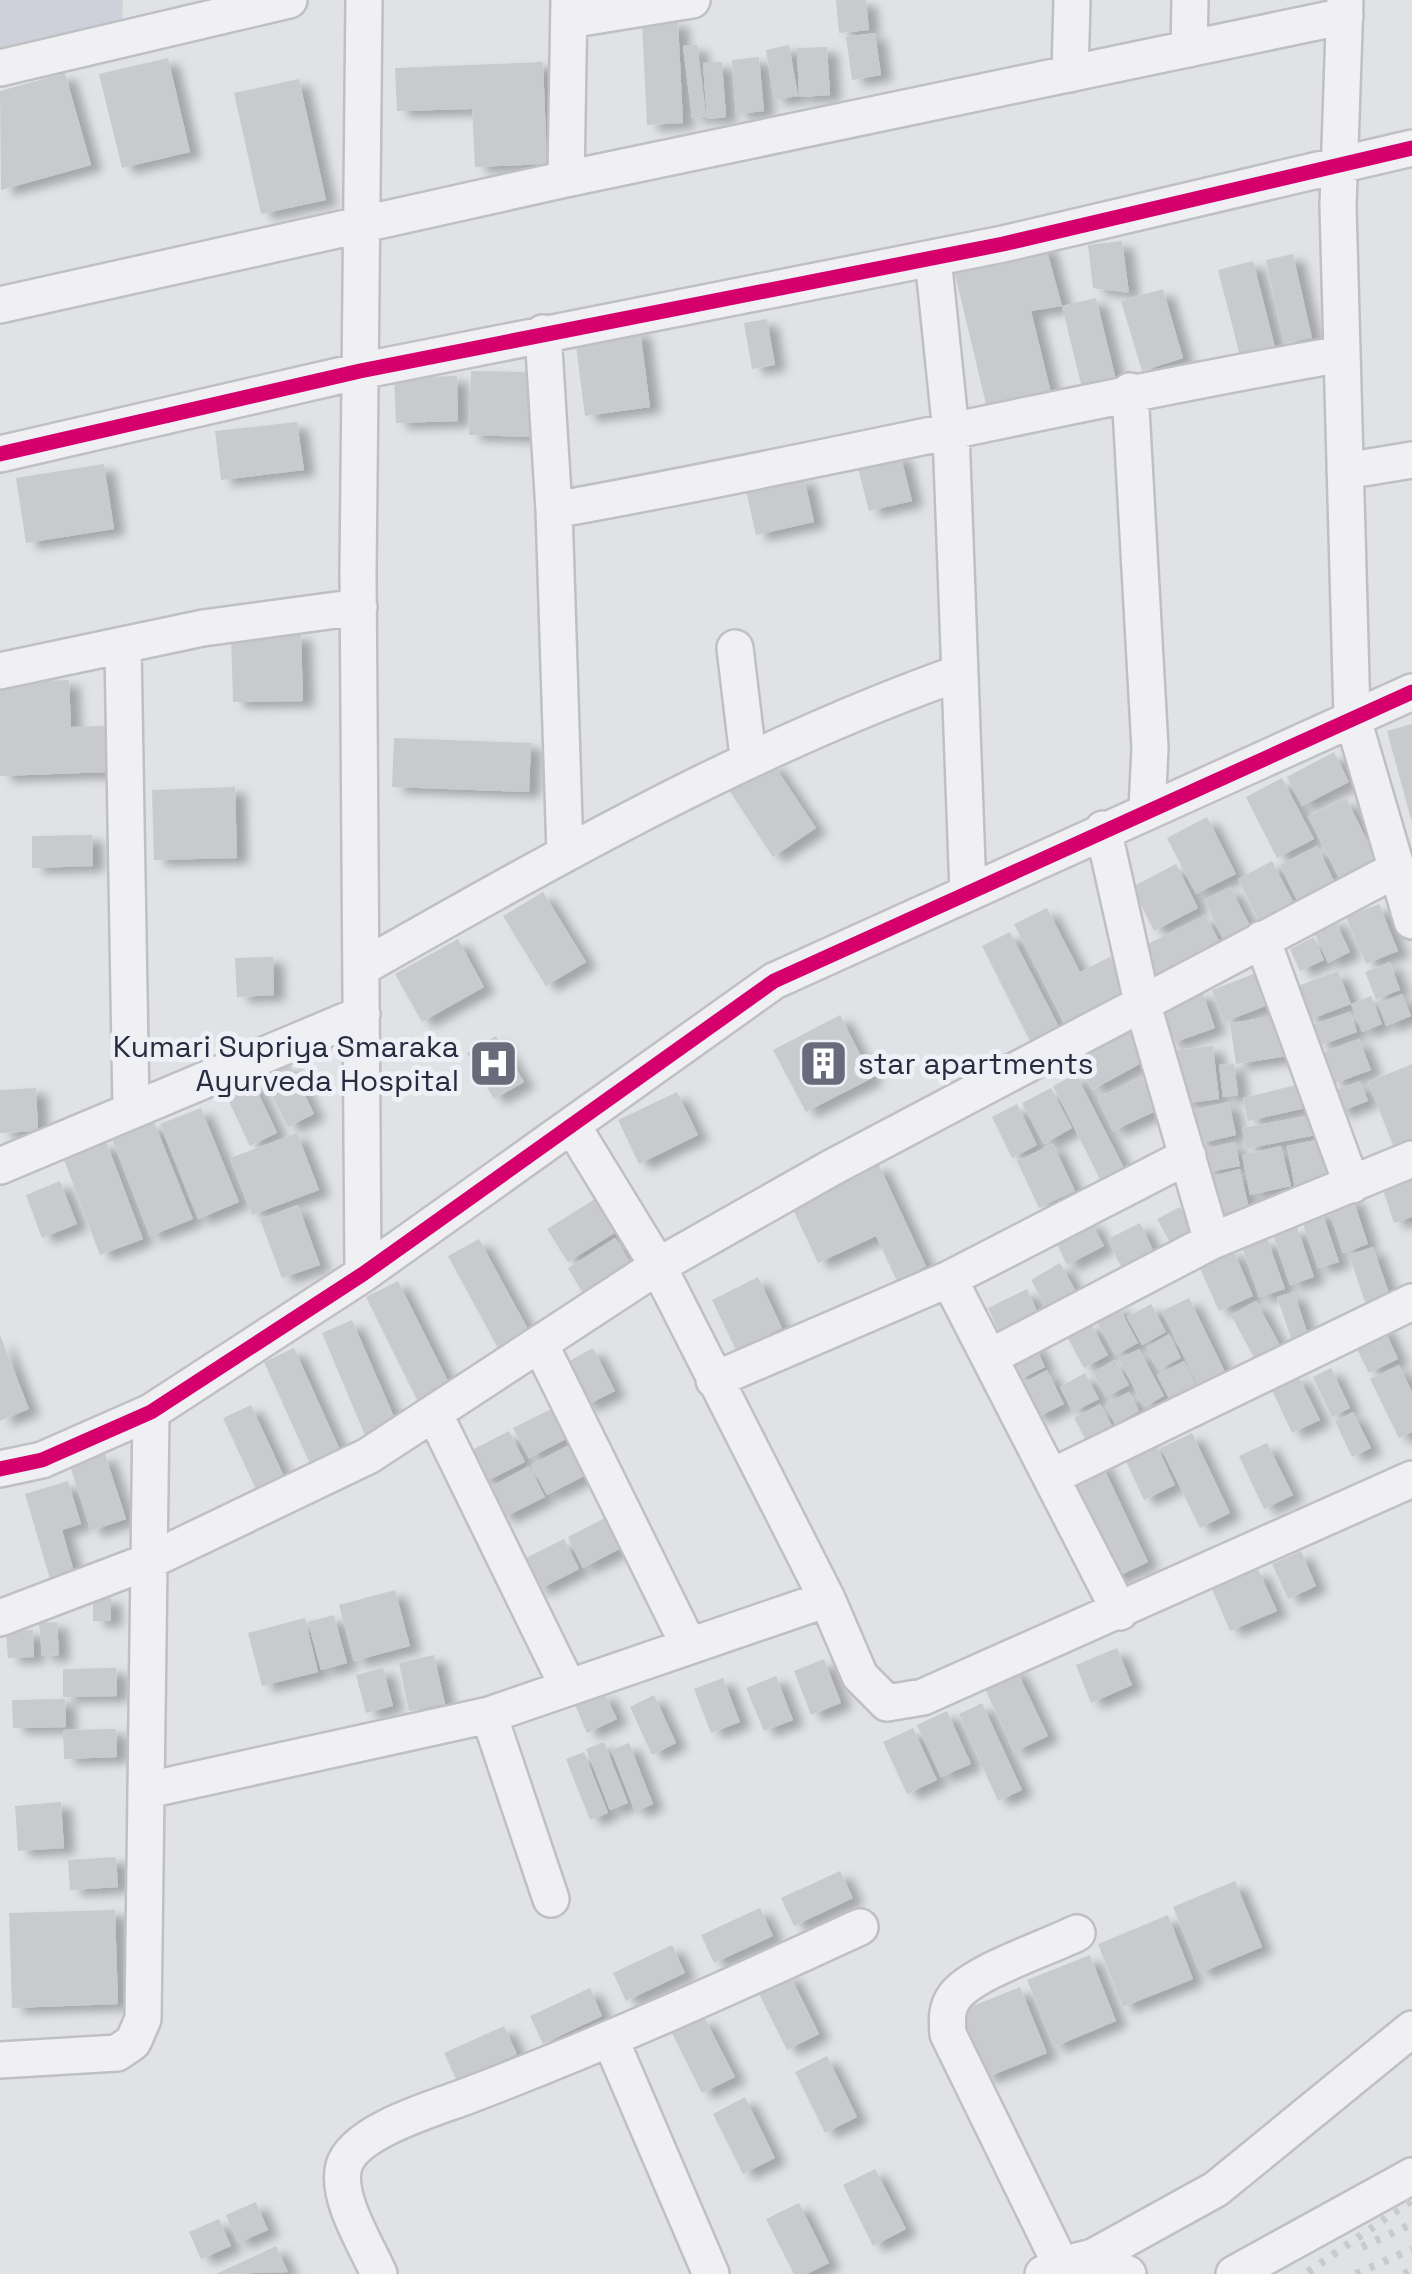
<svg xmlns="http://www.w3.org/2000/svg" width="1412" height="2274" viewBox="0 0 1412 2274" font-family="'Space Grotesk',sans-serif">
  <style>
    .built { fill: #ced1d9 }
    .building { fill: #c8cace; filter: url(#shadow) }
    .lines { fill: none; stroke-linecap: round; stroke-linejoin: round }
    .minor-casing { stroke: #bec0c4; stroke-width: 40 }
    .minor { stroke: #f0f0f3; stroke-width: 35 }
    .rail { stroke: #c9cace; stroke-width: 8; stroke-dasharray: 5 10; stroke-linecap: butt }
    .cycleway-casing { stroke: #eef0f6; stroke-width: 21 }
    .cycleway { stroke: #d6006c; stroke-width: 15 }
    .labels { text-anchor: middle; stroke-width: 10; stroke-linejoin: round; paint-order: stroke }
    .poi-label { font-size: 30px; fill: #272d40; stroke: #eef0f6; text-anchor: end }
  </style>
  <defs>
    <filter id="shadow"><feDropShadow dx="11" dy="6" stdDeviation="5" flood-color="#0004"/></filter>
  </defs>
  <rect width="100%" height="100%" fill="#e0e2e6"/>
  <path class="built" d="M0,0h123l-1,20 -122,29z"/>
  <path class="building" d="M836,0h30l3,30 -30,3z
    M678,21l5,102 -36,2 -5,-102z
    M875,33l6,42 -29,5 -6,-43z
    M697,45l9,71 -14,2 -9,-72z
    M789,45l9,51 -24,4 -8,-50z
    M827,47l3,48 -31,2 -2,-49z
    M759,57l5,54 -28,3 -4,-54z
    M168,58l22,94 -68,16 -23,-94z
    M543,62l4,102 -72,3 -3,-58 -75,2 -2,-43z
    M722,62l4,55 -19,2 -4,-56z
    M65,73l26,92 -90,25 -1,-99z
    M299,79l27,121 -65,14 -27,-121z
    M1122,241l7,52 -36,-5 -5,-43z
    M1045,244l17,62 34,-8 20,82 -34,8 -20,-82 -31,5 20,82 -64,15 -34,-142z
    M1293,254l19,84 -28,5 -18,-83z
    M1253,261l22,86 -35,9 -22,-86z
    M1163,289l20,69 -41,13 -21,-70z
    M767,319l8,46 -23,4 -8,-46z
    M640,330l10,77 -65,9 -10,-78z
    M471,371l65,1 -2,65 -65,-2z
    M457,376l1,45 -62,2 -2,-45z
    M297,422l7,48 -83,10 -6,-49z
    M900,453l12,48 -43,10 -12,-47z
    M104,464l10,65 -88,14 -10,-65z
    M804,477l10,45 -58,13 -10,-45z
    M301,634l2,67 -70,1 -2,-66z
    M69,680l2,47 36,-1 1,46 -108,4v-94z
    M1412,724v95h-1l-24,-88z
    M394,738l137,5 -2,49 -137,-5z
    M1334,752l15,30 -47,24 -15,-29z
    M772,762l44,66 -43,29 -44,-67z
    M1282,778l32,61 -37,19 -31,-61z
    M235,787l2,71 -83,2 -2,-70z
    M1346,798l33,66 -37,19 -34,-66z
    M1207,817l29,57 -40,20 -29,-56z
    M92,835l1,31 -61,2v-32z
    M1317,846l19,39 -37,19 -19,-39z
    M1272,861l27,52 -35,18 -26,-52z
    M1176,864l22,44 -44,23 -22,-44z
    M1230,887l25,48 -27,14 -24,-49z
    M543,892l43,70 -40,24 -43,-70z
    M1379,904l19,47 -32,13 -20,-47z
    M1047,908l33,64 30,-15 21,41 -63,32 -54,-106z
    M1205,915l19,35 -63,33 -19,-36z
    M1334,918l16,34 -22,11 -16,-35z
    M1010,932l49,95 -29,14 -48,-95z
    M1314,937l10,23 -24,11 -10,-22z
    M458,939l26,48 -62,35 -27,-48z
    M273,957l1,38 -37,2 -2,-39z
    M1390,962l10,28 -24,9 -11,-27z
    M1338,971l13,33 -43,16 -13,-33z
    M1256,973l12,32 -44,17 -12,-32z
    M1202,991l13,37 -45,16 -13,-37z
    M1402,994l9,22 -25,10 -8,-22z
    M1371,996l11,28 -20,8 -11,-28z
    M1350,1012l7,20 -38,14 -8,-21z
    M840,1015l32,63 -66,34 -33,-62z
    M1281,1015l7,41 -52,8 -6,-41z
    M1130,1024l19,35 -57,31 -18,-36z
    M496,1036l28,46 -30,17 -27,-46z
    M1359,1039l12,31 -38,14 -12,-31z
    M1213,1046l6,53 -38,5 -6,-54z
    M290,1064l24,50 -26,13 -25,-50z
    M1234,1064l4,31 -15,2 -4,-32z
    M1412,1064v79l-17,7 -27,-68z
    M1076,1074l48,94 -24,11 -47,-93z
    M1142,1077l16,33 -45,21 -15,-33z
    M1360,1081l8,20 -29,11 -8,-20z
    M253,1082l24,51 -27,13 -24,-51z
    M1300,1084l6,24 -58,13 -5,-23z
    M36,1088l2,43 -38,2v-43z
    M1051,1088l21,40 -28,16 -22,-41z
    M677,1092l21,43 -59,29 -21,-44z
    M1229,1102l7,33 -39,9 -8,-33z
    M1017,1104l20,41 -25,13 -20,-41z
    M201,1108l38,94 -41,17 -38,-95z
    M1318,1114l3,20 -75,15 -4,-21z
    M154,1122l39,97 -43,17 -38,-97z
    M297,1133l22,57 -67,25 -22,-57z
    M1321,1139l8,43 -34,6 -8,-42z
    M106,1141l37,98 -43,16 -37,-98z
    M1235,1142l5,24 -36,7 -5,-23z
    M1053,1144l22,47 -36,17 -22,-47z
    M1281,1146l10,40 -41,9 -8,-40z
    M878,1163l48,103 -29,15 -21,-45 -58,27 -27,-58z
    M1240,1169l10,44 -35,8 -11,-43z
    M1412,1176v41l-18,6 -13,-39z
    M60,1181l17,43 -35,14 -16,-43z
    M1352,1196l16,48 -25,9 -16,-48z
    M595,1199l21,33 -48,30 -21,-33z
    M298,1205l22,60 -38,13 -22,-59z
    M1180,1207l18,33 -22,13 -19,-34z
    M1321,1209l18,53 -21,6 -18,-53z
    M1090,1220l14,26 -37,19 -13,-27z
    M1140,1223l16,33 -32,17 -16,-34z
    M1297,1227l17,50 -24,8 -17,-50z
    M615,1238l21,33 -48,31 -20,-34z
    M1267,1238l18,51 -26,8 -17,-51z
    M479,1239l56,103 -31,17 -56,-103z
    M1373,1247l16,46 -24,9 -16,-47z
    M1233,1249l20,47 -34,15 -21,-47z
    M1060,1263l17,30 -29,17 -17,-30z
    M758,1277l24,51 -46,22 -24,-50z
    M398,1281l56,112 -32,17 -56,-113z
    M1027,1289l15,33 -39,19 -15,-33z
    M1294,1292l16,49 -16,6 -17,-50z
    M1189,1298l36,74 -27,14 -36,-75z
    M1256,1301l26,48 -25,14 -26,-48z
    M1117,1304l21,39 -23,12 -21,-38z
    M1151,1304l15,28 -24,13 -15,-28z
    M352,1320l46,106 -31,14 -45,-107z
    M1090,1322l18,33 -24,13 -18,-33z
    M1382,1324l16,35 -29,14 -17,-34z
    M1169,1334l12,24 -23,12 -12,-23z
    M0,1335l29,74 -29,12z
    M1033,1342l12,25 -28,14 -12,-25z
    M294,1348l47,104 -30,14 -47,-104z
    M593,1348l22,43 -30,15 -21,-42z
    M1139,1349l25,47 -20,11 -25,-48z
    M1115,1360l14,25 -23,12 -13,-25z
    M1184,1361l15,29 -27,14 -15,-29z
    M1399,1365l13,27v40l-13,6 -29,-59z
    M1331,1368l19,40 -18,9 -19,-40z
    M1047,1370l17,34 -28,14 -17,-33z
    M1085,1373l14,26 -26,13 -13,-25z
    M1298,1375l22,45 -28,13 -21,-45z
    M1129,1392l10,19 -24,13 -10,-19z
    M1100,1404l12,22 -26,14 -12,-22z
    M251,1405l37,80 -28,13 -37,-80z
    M555,1407l15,30 -41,21 -16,-30z
    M1353,1412l18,36 -19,9 -17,-36z
    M509,1431l16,31 -42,21 -15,-31z
    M1192,1433l38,80 -30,15 -39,-80z
    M1155,1442l20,43 -31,15 -20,-43z
    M573,1443l15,31 -41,21 -16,-30z
    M1267,1443l26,52 -29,14 -25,-53z
    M105,1454l21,65 -35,12 -21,-65z
    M1100,1460l48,102 -36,17 -49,-101z
    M529,1466l16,31 -42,21 -15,-30z
    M68,1481l13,43 -19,6 12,42 -24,7 -25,-85z
    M609,1516l16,30 -42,22 -15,-31z
    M564,1539l15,30 -41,21 -16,-30z
    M1301,1551l15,35 -28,13 -16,-35z
    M1258,1569l19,42 -47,20 -18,-42z
    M395,1590l15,56 -56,15 -15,-56z
    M93,1598h18v23h-18z
    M334,1615l13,48 -26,7 -13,-48z
    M305,1618l13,54 -56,14 -14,-53z
    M57,1622l2,33 -17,1 -3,-33z
    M33,1630l1,27 -26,1 -2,-27z
    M1117,1648l15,37 -41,18 -15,-38z
    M434,1655l11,49 -36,7 -10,-48z
    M824,1659l17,44 -30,12 -17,-44z
    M1015,1667l33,69 -34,16 -32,-70z
    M116,1668l1,28 -54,1v-28z
    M383,1668l10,38 -27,7 -10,-38z
    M776,1676l17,44 -29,11 -18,-43z
    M723,1678l17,44 -29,11 -17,-44z
    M604,1692l13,27 -30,14 -12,-28z
    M654,1695l22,48 -24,12 -22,-48z
    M65,1699l1,28 -53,1 -1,-28z
    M982,1703l40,87 -24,11 -39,-87z
    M947,1711l24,53 -30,13 -24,-52z
    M913,1728l24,52 -30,14 -24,-52z
    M116,1729l1,28 -53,2 -1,-29z
    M604,1742l24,61 -18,7 -24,-61z
    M629,1743l24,61 -18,8 -24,-62z
    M584,1752l24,61 -18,7 -24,-61z
    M61,1802l3,46 -46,3 -3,-45z
    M116,1857l2,30 -48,3 -2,-30z
    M840,1871l13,27 -59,28 -13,-28z
    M1235,1881l27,66 -62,26 -27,-66z
    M760,1908l13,28 -59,27 -13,-28z
    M115,1910l3,94 -106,4 -3,-95z
    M1168,1915l25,64 -70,28 -25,-63z
    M672,1945l13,28 -59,28 -13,-28z
    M1090,1955l26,66 -62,26 -27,-67z
    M789,1973l30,61 -32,16 -30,-60z
    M1020,1987l27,66 -62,25 -27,-66z
    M590,1988l12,28 -59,28 -13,-28z
    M704,2017l31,60 -33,16 -30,-60z
    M504,2026l13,28 -60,27 -13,-28z
    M827,2056l30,61 -32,16 -30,-61z
    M745,2097l30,61 -32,16 -30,-60z
    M875,2169l31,60 -33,17 -30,-61z
    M256,2202l12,28 -30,13 -12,-28z
    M799,2203l30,60 -22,11h-13l-28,-55z
    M219,2219l12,27 -30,13 -12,-27z
    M276,2246l12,26 -72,2z"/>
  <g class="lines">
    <defs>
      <path id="minor" d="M1345,0l-7,206 14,510 60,205
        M569,20l123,-20
        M1189,49l1,-49
        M0,68l289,-68
        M1070,74l2,-74
        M566,179l3,-179
        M933,258l18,174 17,460
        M0,305l566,-126 779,-163
        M543,333l11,177 11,343
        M1130,391l20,357 -3,62
        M0,454l360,-83 643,-127 409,-96
        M1345,471l67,-11
        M554,510c264,-47 524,-110 788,-156
        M123,647l8,461
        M735,648l13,109
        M0,671l203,-43 156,-21
        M1103,829l39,173 70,239
        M1262,939l90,246
        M361,968c194,-110 387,-220 598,-295
        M573,1127l85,139 169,333 33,77 27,27 36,-6 489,-218
        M0,1166l362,-152
        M363,1274l-5,-701 6,-573
        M949,1279l171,333
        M540,1344l149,302
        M990,1357l222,-116 200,-82
        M714,1380l235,-101 239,-123
        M434,1413l134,274
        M0,1469l42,-9 109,-48 212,-138 411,-293 638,-289
        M1051,1477l361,-175
        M0,1618l147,-56 221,-106 290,-190 173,-98 566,-299
        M489,1715l62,184
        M148,1790l341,-75 338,-116
        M611,2041l100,233
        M0,2060l117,-7 16,-11 10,-23 8,-607
        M1093,2257l123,-68 196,-160
        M1077,2261l16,-4 35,17
        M379,2274c-12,-28 -44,-77 -35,-108 10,-35 91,-58 123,-70 134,-51 263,-109 393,-169
        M1043,2274l18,-9 -113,-231c-1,-14 -2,-26 7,-38 20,-25 92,-48 122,-63
        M1234,2274l178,-98"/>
    </defs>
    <use href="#minor" class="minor-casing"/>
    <use href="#minor" class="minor"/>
    <path class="rail" d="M1362,2247l50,-23
      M1308,2272l104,-72
      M1356,2274l56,-25
      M1404,2274l8,-4"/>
    <defs>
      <path id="cycleway" d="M0,454l360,-83 643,-127 409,-96
        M0,1469l42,-9 109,-48 212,-138 411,-293 638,-289"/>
    </defs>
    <use href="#cycleway" class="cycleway-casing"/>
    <use href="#cycleway" class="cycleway"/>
  </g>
  <defs>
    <symbol id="hospital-square" viewBox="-11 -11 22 22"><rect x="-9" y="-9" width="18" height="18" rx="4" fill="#686c7a" stroke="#eef0f6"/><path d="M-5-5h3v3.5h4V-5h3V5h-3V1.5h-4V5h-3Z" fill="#fff"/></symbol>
    <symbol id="building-square" viewBox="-11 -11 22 22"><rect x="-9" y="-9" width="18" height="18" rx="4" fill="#686c7a" stroke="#eef0f6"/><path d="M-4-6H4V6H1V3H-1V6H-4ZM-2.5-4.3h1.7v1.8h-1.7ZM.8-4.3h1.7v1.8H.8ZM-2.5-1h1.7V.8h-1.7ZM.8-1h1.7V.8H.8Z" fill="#fff"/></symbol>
  </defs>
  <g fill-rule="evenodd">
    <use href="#hospital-square" x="466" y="1036" width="55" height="55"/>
    <use href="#building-square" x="796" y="1036" width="55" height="55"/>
  </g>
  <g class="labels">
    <g class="poi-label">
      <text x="459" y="1057">Kumari Supriya Smaraka<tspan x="459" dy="34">Ayurveda Hospital</tspan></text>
      <text x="858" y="1074" text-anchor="start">star apartments</text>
    </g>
  </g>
</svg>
